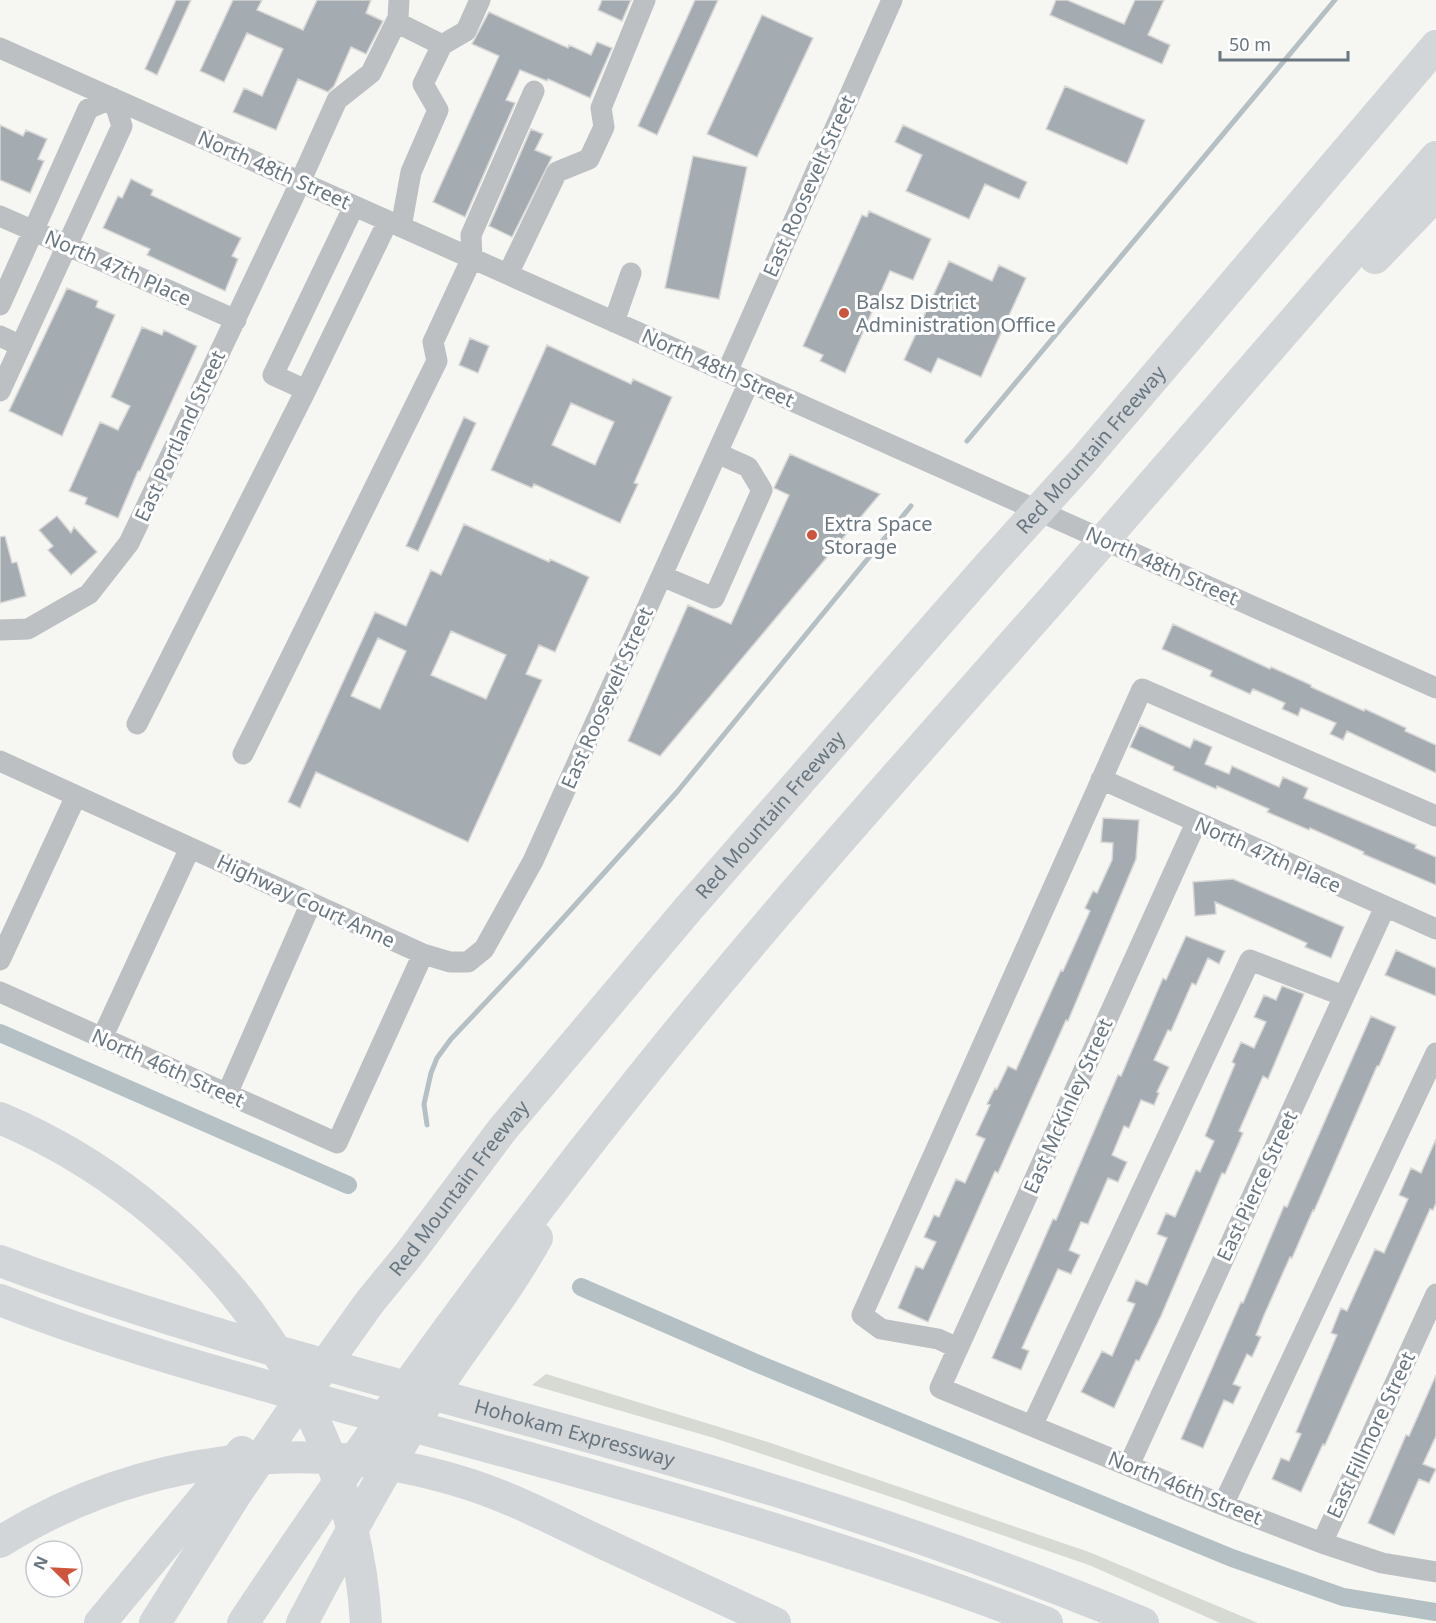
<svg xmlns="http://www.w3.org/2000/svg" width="1436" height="1623" viewBox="0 0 1436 1623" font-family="'Noto Sans',sans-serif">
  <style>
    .green { fill: #d6dad3 }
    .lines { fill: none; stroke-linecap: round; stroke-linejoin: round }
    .stream { stroke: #b4c0c3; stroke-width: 5 }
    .canal { stroke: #b4c0c3; stroke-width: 18 }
    .building { fill: #a4acb1; stroke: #d7d7d6; stroke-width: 1.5; fill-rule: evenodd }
    .minor { stroke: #bcc0c3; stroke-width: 21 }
    .highway { stroke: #d2d6d9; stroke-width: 32 }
    .poi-dot { fill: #ce553b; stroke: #fff; stroke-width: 2 }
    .labels { text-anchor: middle; stroke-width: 6; stroke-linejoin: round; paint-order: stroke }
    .street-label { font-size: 20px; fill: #697781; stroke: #fff }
    .poi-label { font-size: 20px; fill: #697781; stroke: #fff; text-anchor: start }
  </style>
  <rect width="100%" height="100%" fill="#f6f6f3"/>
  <path class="green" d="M546,1374l222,68 321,110 169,71h-38l-131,-58 -192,-66 -183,-61 -182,-53z"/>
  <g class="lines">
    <path class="stream" d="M967,441l368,-441
      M427,1125l-3,-21 7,-31 6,-15 14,-19 69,-73 157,-174 234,-286"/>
    <path class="canal" d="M0,1033l348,152
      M581,1287l175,76 476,195 111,39 93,15"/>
  </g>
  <path class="building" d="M176,0h15l-34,75 -12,-6z
    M233,0h29l-5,10 46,20 14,-30h54l-5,13 17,8 -17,33 -15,-7 -17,39 -6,6 -30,-13 -22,51 -43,-18 11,-24 18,8 21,-47 -36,-16 -23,49 -24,-11z
    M602,0h29l-9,21 -24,-11z
    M695,0h23l-61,135 -19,-9z
    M1056,0h11l57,24 11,-24h29l-16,35 22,10 -8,19 -112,-49z
    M489,12l79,36 1,-3 22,10 6,-13 15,6 -22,50 -42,-19 -1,2 -27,-11 -14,30 9,3 -50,114 -32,-15 66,-146 -27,-12z
    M762,15l51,23 -56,119 -50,-23z
    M1065,86l80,34 -18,44 -81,-35z
    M0,125l23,11 3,-6 21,9 -9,20 6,2 -14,32 -30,-13z
    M903,125l124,57 -8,17 -34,-15 -16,35 -63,-28 16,-36 -27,-13z
    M531,129l12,5 -8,16 17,7 -40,80 -23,-11z
    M693,156l54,11 -28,132 -54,-11z
    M131,179l22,11 -2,5 90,43 -9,18 6,3 -13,32 -78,-36 3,-6 -47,-21 15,-32 4,2z
    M869,211l62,28 -18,41 -23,-9 -45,102 -25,-12 3,-6 -20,-9 59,-131 5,2z
    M949,261l43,20 7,-16 27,13 -45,99 -43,-19 -7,15 -27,-13z
    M67,288l31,13 -2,6 19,8 -53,121 -53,-25z
    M142,327l20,8 2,-5 33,16 -57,125h-2l-20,47 -33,-14 2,-6 -18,-7 31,-69 18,8 12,-24 -19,-9z
    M470,338l19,8 -11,27 -19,-8z
    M547,345l84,39 2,-5 39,18 -38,86 4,1 -18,39 -86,-39 -2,4 -41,-18zM571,403l43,19 -19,43 -43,-20z
    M464,417l12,6 -58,128 -12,-5z
    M790,454l90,40 -220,262 -32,-15 60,-136 43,19 58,-129 -15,-7z
    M57,516l14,17 3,-6 23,25 -26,23 -23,-25 5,-4 -14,-16z
    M464,524l85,38 1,-3 39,18 -34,75 -16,-7 -13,29 16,6 -74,162 -152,-70 -16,36 -12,-6 87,-190 31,14 25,-56 10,5zM451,631l55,24 -20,44 -55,-24zM378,638l28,13 -26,58 -29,-13z
    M5,536l7,27 5,-1 9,34 -26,7v-66z
    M1173,624l97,45 1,-2 40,18v2l53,24 1,-2 41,19 -1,3 31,14v28l-89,-42 -4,9 -13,-6 6,-11 -35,-15 -3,8 -16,-7 3,-6 -32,-14 -3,5 -40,-18 2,-5 -50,-22z
    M1140,725l50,23 4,-9 18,8 -7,17 24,10 3,-8 47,21 4,-10 25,11 -4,10 112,47 -1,3 21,9v28l-73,-31 1,-2 -54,-24 -1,2 -42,-18 2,-3 -52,-23 -1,3 -43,-19 1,-3 -44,-20z
    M1103,818l36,2 -3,39 -68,162 -2,-1 -68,153 -3,-2 -67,151 -30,-14 18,-42 7,3 13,-27 -12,-5 10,-22 5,2 17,-38 9,4 20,-44 -9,-4 14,-30 -3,-1 8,-16 2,1 11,-23 8,4 45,-100 2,1 27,-60 -5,-3 8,-17 4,2 15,-33 1,-17 -12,-1z
    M1233,879l111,48 -13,31 -26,-11 2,-4 -92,-41 1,12 -21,2 -2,-34z
    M1186,936l39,15 -6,13 -11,-6 -12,27 -4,-2 -21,48 -3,-1 -14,30 15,7 -12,25 2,1 -5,12 -13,-5 -12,28 -5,-2 -12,29 15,7 -9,20 -10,-4 -20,46 -7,-2 -12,28 11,5 -9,19 -13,-5 -36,79 7,3 -8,19 -29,-12 61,-139 3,1 62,-145 3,1 42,-98 3,2z
    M1396,950l40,18v28l-51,-21z
    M1282,986l22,8 -36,85 -5,-3 -24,55 4,2 -18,41 -3,-1 -61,143 -22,45 -3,-1 -22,48 -33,-16 21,-41 10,5 23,-52 -8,-3 9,-21 11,5 20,-47 -10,-4 9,-21 9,4 21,-47 4,2 14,-31 -9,-5 30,-72 -3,-2 9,-20 13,6 12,-26 -12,-5 10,-22 12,5z
    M1371,1016l25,11 -17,39h-2l-63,145 -1,-1 -21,48 -2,-1 -25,56 -9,22 5,2 -9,20 -5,-3 -14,30 8,3 -8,17 -9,-4 -21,48 -22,-9 60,-137 2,1 41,-97 3,1z
    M1436,1139v64l-3,7 -3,-1 -105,236 -2,-1 -22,48 -29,-13 9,-21 8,3 12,-27 -5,-2 41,-97 -6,-2 10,-25 6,3 28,-62 9,4 24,-54 -9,-4 12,-27 10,5z
    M1436,1375v61l-13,28 13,5 -7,14 -10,-4 -25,56 -26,-12 38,-88 3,1z"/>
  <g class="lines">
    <path class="minor" d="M396,22l46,23
      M0,48l1436,640
      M0,216l236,104
      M401,227l10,-55 27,-62 -15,-26 19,-39 24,-14 14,-31
      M508,274l49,-102 32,-13 15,-32 -3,-19 44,-108
      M0,305l88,-196 25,-11 9,28 -122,265
      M614,322l17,-49
      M0,336l21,10
      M727,372l165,-372
      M306,390l82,-169
      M662,576l52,22 48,-108 -14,-23 -31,-14
      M0,630l28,-1 61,-35 40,-51 163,-343 45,-100 34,-27 27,-55 1,-18
      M137,724l169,-334 -33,-15 81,-169
      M243,754l194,-393 -4,-19 39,-84 -1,-23 63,-144
      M0,761l423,193 -86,189 -337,-151
      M1101,779l335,150
      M1196,823l-256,565 283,117 99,38 60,20 54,9
      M423,954l27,8h18l16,-13 49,-88 216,-479
      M0,960l76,-164
      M102,1038l88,-190
      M227,1094l84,-191
      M958,1348l-20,-9 -57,-10 -19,-14 280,-626 294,127
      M1032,1426l218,-466 94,36
      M1129,1465l256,-558
      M1223,1505l213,-452
      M1322,1543l114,-249"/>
    <g class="highway">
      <path d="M1375,258l61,-63"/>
      <path d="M0,1118c203,85 353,283 366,505"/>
      <path id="s1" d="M0,1261c217,82 442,133 665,197 162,46 322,100 478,165"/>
      <path d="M0,1300c135,53 276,88 416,127 213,58 425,116 631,196"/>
      <path d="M0,1542c138,-86 310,-108 465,-59 45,14 87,36 129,56 60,28 120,56 181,84"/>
      <path d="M100,1623l142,-171"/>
      <path id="s2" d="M155,1623l81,-129 64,-94 69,-97 40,-49 93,-124 186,-221 301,-344 94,-104 353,-415"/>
      <path d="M243,1623c123,-185 253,-364 392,-538 134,-168 278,-328 421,-490 127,-145 253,-292 380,-438"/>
      <path d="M302,1623c40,-76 80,-150 126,-222 36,-55 77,-106 109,-163"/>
    </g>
  </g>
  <g class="poi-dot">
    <circle cx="844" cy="313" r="6"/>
    <circle cx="812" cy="535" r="6"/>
  </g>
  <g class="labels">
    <g class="street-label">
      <text transform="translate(274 170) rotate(24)" y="7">North 48th Street</text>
      <text transform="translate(809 186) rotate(-66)" y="7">East Roosevelt Street</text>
      <text transform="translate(118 268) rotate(24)" y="7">North 47th Place</text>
      <text transform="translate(718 368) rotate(24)" y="7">North 48th Street</text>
      <text transform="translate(180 436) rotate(-65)" y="7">East Portland Street</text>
      <text dy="7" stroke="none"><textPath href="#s2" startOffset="1503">Red Mountain Freeway</textPath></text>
      <text transform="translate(1162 566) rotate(24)" y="7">North 48th Street</text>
      <text transform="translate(607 698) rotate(-66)" y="7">East Roosevelt Street</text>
      <text dy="7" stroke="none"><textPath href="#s2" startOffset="1017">Red Mountain Freeway</textPath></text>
      <text transform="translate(1268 855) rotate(24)" y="7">North 47th Place</text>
      <text transform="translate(306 901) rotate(25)" y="7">Highway Court Anne</text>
      <text transform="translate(168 1068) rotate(24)" y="7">North 46th Street</text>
      <text transform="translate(1068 1106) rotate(-66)" y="7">East McKinley Street</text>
      <text transform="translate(1257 1186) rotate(-65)" y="7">East Pierce Street</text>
      <text dy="7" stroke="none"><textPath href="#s2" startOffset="531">Red Mountain Freeway</textPath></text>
      <text dy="7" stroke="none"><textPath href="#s1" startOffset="600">Hohokam Expressway</textPath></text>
      <text transform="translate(1371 1435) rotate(-65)" y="7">East Fillmore Street</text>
      <text transform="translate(1185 1488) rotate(22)" y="7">North 46th Street</text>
    </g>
    <g class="poi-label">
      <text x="856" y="309">Balsz District<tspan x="856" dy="23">Administration Office</tspan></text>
      <text x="824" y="531">Extra Space<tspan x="824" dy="23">Storage</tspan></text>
    </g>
  </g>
  <g transform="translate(54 1569) rotate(294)"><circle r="28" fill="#ffffff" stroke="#c3c9cd" stroke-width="1.5"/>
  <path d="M0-4.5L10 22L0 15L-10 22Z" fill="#ce553b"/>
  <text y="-9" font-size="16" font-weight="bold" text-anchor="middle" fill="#697781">N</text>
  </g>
  <path d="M1220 51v9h128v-9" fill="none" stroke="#697781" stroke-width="3"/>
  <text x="1229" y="51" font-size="18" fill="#697781" stroke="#ffffff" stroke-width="4.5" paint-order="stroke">50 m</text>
</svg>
